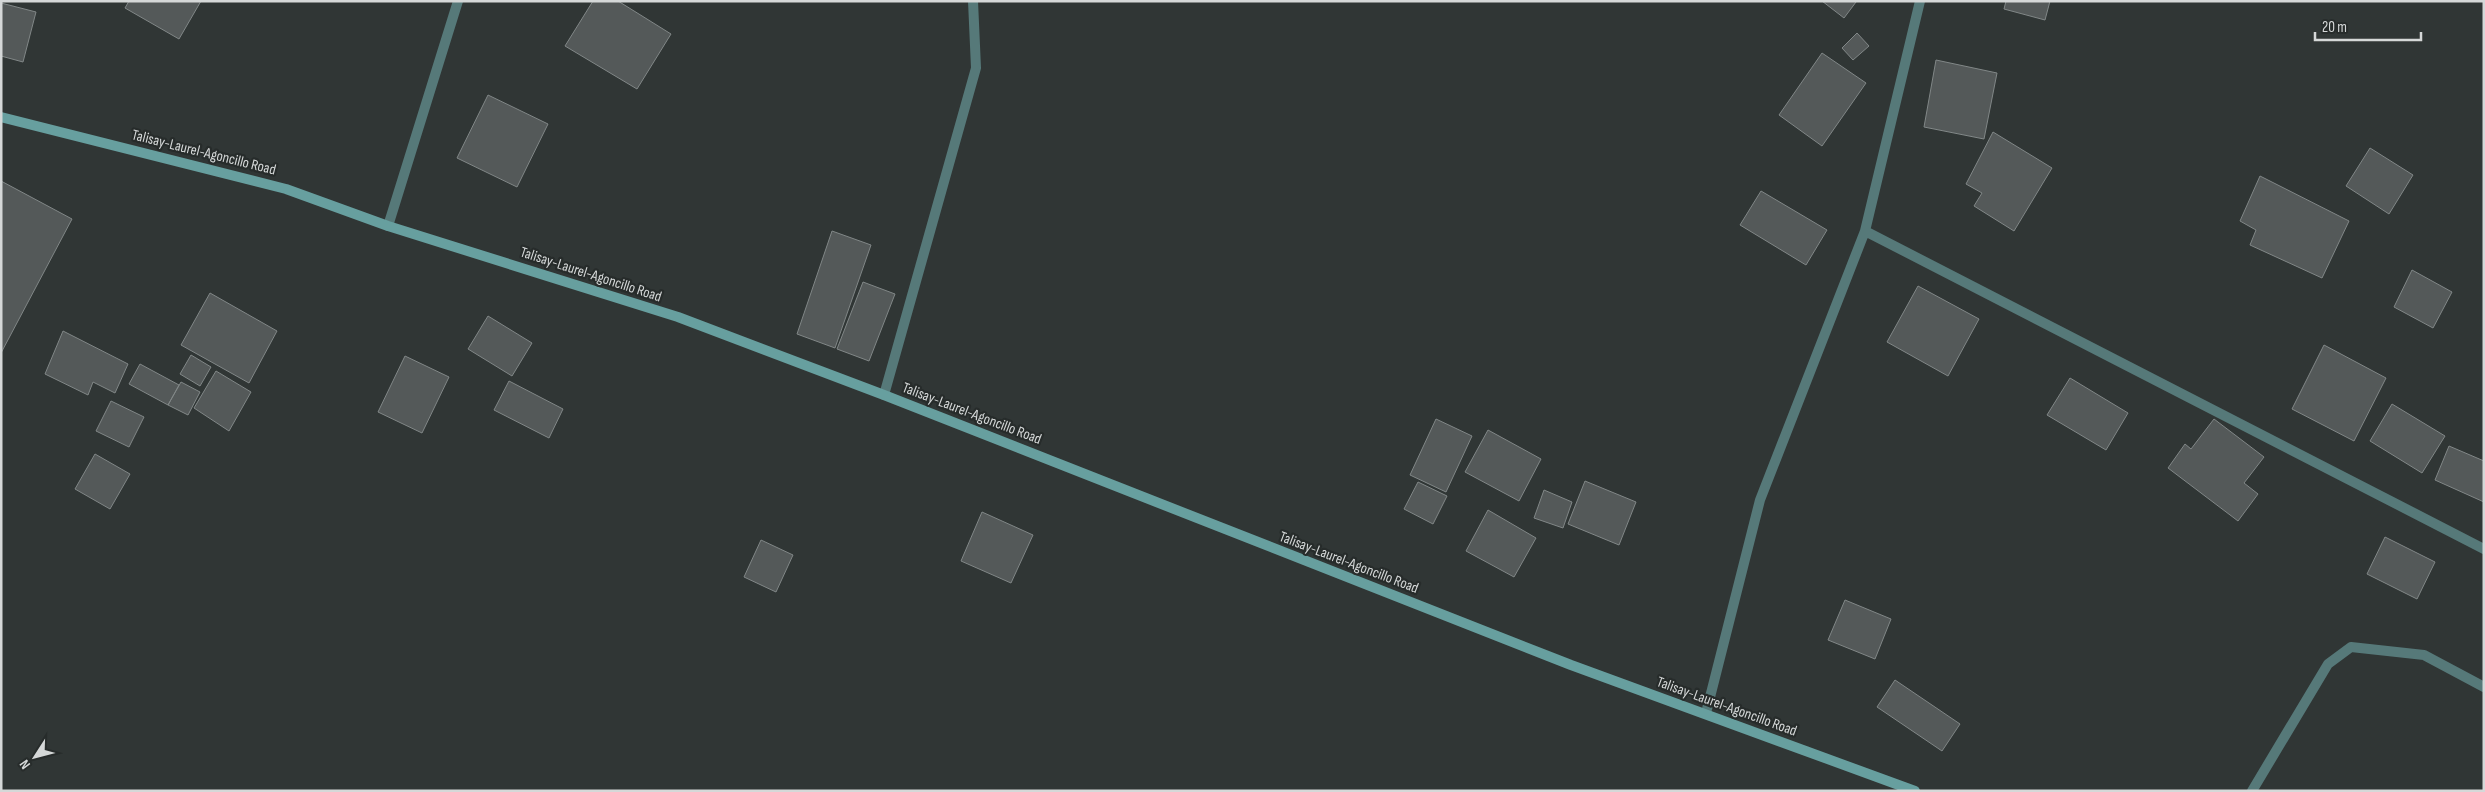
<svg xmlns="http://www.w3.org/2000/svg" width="2485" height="792" viewBox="0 0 2485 792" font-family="'Sofia Sans Condensed',sans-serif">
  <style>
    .building { fill: #545959; stroke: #818787 }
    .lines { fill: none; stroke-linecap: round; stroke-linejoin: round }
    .minor { stroke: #567979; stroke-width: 10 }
    .secondary { stroke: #679f9f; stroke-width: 10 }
    .labels { text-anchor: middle; stroke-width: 4.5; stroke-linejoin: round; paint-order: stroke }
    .street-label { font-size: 15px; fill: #d5d8d8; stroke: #272c2b }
  </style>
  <rect width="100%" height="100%" fill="#303635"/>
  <path class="building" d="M129,1h72l-22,38 -54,-31z
    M593,1h25l53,33 -34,55 -72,-43z
    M1822,1h33l1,1 -12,16z
    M2006,1h44l-5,19 -41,-11z
    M1,3l35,9 -13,50 -22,-6z
    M1857,33l12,13 -16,14 -11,-12z
    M1822,53l44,30 -44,63 -43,-31z
    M1936,60l61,13 -13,66 -60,-12z
    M488,95l60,29 -31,63 -60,-29z
    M1993,132l59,36 -38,63 -40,-25 8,-13 -16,-9z
    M2370,148l43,27 -24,39 -43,-28z
    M2260,176l89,45 -27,57 -72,-33 6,-15 -16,-9z
    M1,181l71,38 -71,134z
    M1761,191l66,39 -21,35 -66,-40z
    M832,231l39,14 -36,103 -38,-14z
    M2412,270l40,22 -19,36 -39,-21z
    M863,282l32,12 -26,67 -32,-12z
    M1918,286l61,33 -31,57 -61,-34z
    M210,293l67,38 -28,52 -68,-38z
    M488,316l44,27 -20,33 -44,-27z
    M63,331l65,33 -13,29 -22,-11 -5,13 -43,-21z
    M2324,345l62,33 -32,63 -62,-32z
    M191,355l20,12 -11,19 -20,-12z
    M405,356l44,21 -27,56 -44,-21z
    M140,364l39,21 -11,20 -39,-21z
    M216,371l35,21 -22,39 -35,-23z
    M2070,378l58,35 -22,37 -59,-35z
    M509,381l54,28 -14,29 -55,-28z
    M181,382l19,10 -12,23 -20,-10z
    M111,401l33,16 -15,30 -33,-16z
    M2392,404l53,32 -23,37 -52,-32z
    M1436,419l36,17 -26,56 -36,-17z
    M2214,419l50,38 -20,26 14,11 -20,27 -70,-53 17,-24 6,5z
    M1488,430l53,29 -22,42 -54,-29z
    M2449,446l35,15v41l-49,-22z
    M95,454l35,20 -20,35 -35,-20z
    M1585,481l51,21 -17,43 -51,-21z
    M1418,482l29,14 -14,28 -29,-15z
    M1544,490l28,12 -9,26 -29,-10z
    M1488,510l48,28 -22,39 -48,-26z
    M982,512l51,23 -22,48 -50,-22z
    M2385,537l50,25 -18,37 -50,-25z
    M761,540l32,15 -17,37 -32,-15z
    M1845,600l46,19 -16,40 -47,-19z
    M1895,680l65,44 -18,27 -65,-44z"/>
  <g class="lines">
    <path class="minor" d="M388,226l70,-225
      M1865,231l619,318
      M884,395l92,-327 -3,-67
      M1706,713l54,-213 105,-269 55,-230
      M2252,791l76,-127 23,-17 73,8 60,32"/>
    <path class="secondary" d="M1,117l285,72 102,37 290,91 206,78 687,270 344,126"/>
  </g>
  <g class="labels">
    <g class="street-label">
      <text transform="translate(204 152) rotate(14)" y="5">Talisay-Laurel-Agoncillo Road</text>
      <text transform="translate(591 274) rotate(18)" y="5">Talisay-Laurel-Agoncillo Road</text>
      <text transform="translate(972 413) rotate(21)" y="5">Talisay-Laurel-Agoncillo Road</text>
      <text transform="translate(1349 562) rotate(21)" y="5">Talisay-Laurel-Agoncillo Road</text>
      <text transform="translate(1727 706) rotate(20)" y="5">Talisay-Laurel-Agoncillo Road</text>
    </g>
  </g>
  <rect width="2485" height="792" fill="none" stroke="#d5d8d8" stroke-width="5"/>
  <g transform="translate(35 757) rotate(234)" stroke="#272c2b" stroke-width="4" paint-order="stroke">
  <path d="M0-4L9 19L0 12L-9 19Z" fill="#d5d8d8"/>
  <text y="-8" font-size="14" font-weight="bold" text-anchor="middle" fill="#d5d8d8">N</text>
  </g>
  <path d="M2315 32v8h106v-8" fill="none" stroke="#d5d8d8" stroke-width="2.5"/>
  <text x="2322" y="32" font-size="15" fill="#d5d8d8" stroke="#272c2b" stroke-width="4" paint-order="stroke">20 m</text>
</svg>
